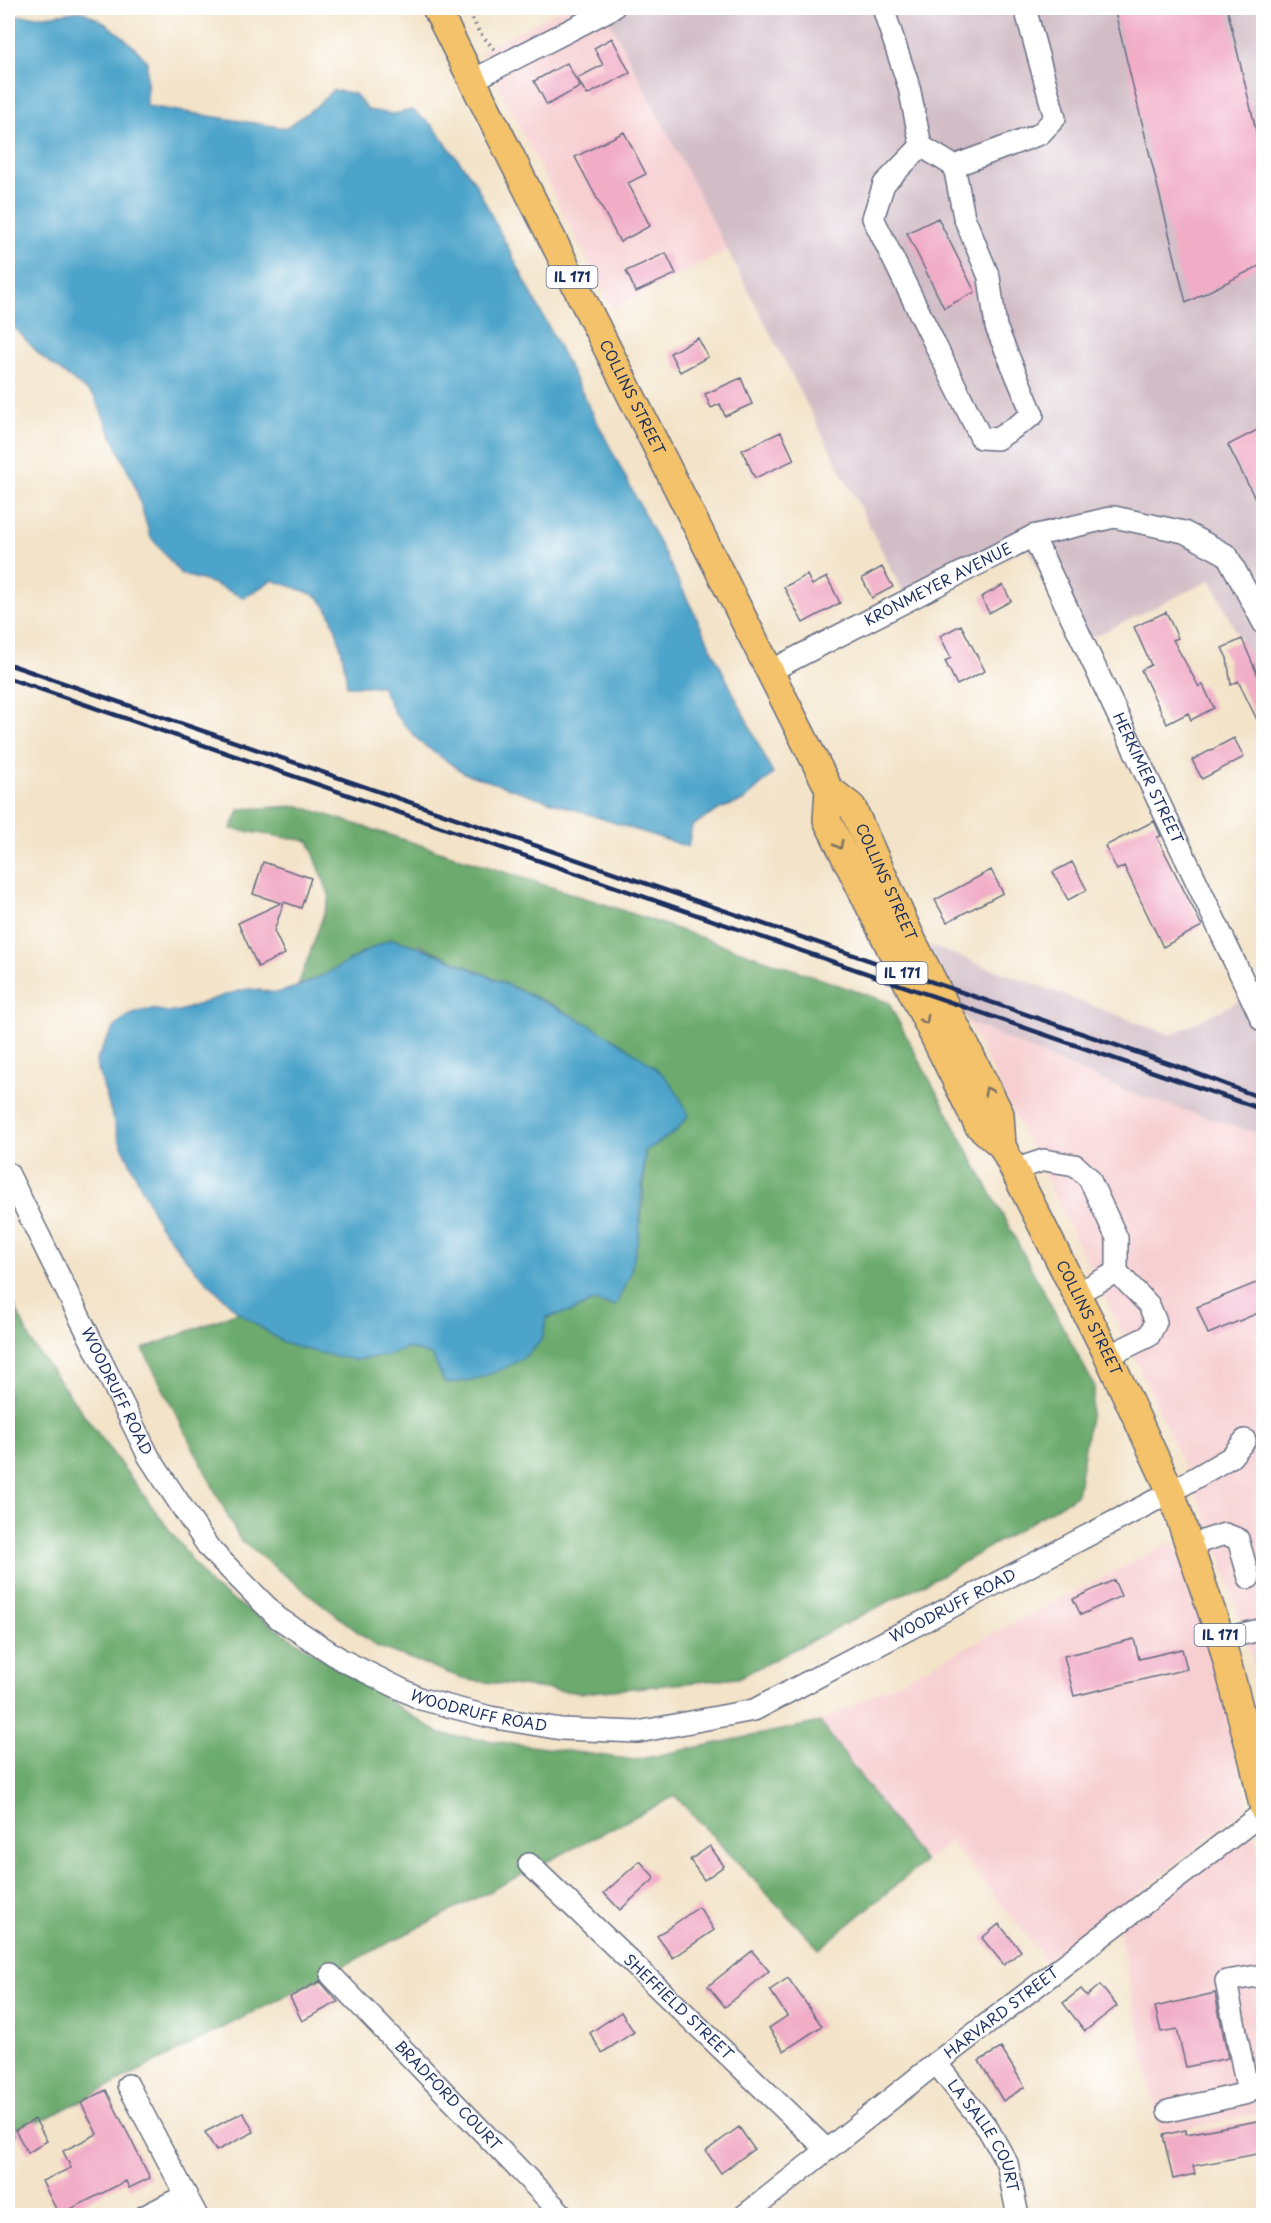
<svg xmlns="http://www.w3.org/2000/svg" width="1271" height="2223" viewBox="0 0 1271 2223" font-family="'Playpen Sans',sans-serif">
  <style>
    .built { fill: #f7cfd1 }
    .industrial { fill: #d2bdc6 }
    .forest { fill: #6cab6d; stroke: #446d66; stroke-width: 1.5 }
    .water { fill: #4da4ca; stroke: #346a94; stroke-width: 1.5 }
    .building { fill: #f1acc6 }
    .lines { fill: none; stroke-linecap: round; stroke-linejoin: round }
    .minor-casing { stroke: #676e83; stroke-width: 24 }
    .major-casing { stroke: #676e83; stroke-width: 30 }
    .path { stroke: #676e83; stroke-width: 4; stroke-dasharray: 1.5 4.5; stroke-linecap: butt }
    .minor { stroke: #fff; stroke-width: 21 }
    .major { stroke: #f3c26a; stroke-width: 27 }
    .rail { stroke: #1b2f5e; stroke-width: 4.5 }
    .oneway { stroke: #7c7163 }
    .labels { text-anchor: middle; stroke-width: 4.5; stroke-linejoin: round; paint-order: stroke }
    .shield { fill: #fff; stroke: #5f6d8e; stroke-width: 1.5 }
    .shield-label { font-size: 14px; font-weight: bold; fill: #1b2f5e }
    .street-label { font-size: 15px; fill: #1b2f5e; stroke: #fff }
  </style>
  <rect width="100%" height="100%" fill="#fff"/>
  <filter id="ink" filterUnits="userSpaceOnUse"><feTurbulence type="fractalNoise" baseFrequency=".0167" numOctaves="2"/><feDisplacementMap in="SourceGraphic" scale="12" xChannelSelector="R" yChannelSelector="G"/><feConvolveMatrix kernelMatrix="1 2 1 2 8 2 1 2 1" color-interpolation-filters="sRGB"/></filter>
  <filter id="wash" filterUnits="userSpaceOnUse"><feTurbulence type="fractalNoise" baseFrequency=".008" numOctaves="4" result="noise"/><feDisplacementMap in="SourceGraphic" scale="24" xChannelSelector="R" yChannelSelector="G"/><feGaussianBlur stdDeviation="1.35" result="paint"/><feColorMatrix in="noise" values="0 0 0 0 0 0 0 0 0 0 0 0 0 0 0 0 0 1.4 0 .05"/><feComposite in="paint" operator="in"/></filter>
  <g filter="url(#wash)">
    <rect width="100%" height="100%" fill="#f3e3c8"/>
    <path class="built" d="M564,8h39l126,242 -117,59 -131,-258z
      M968,1022l162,71 133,42v563l-38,-128 -23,-62 -58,-131z
      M1174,1541l36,97 38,168 -198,159 -100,-124 -26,21 -104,-140z
      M1251,1816l13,69 -1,228 -103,21 -42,-208z"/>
    <path class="industrial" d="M603,8h660v679l-52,-107 -137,66 -46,-99 -117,60z
      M928,945l243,90 92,-46v146l-133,-42 -162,-71z"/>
    <path class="forest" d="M299,806l317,102 272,94 207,385 -18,108 -132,78 -207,105 -156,15 -115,-13 -91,-34 -136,-106 -97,-191 95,-37 48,32 103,11 18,-7 25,7 13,28 101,-65 27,-7 19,-10 38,-26 13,-70 2,-54 30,-19 -12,-57 -30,-23 -76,-45 -137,-62 -58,7 -19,15 -45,19 32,-89 -21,-56 -78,-12 9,-20z
      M8,1292l26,55 177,239 229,148 195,26 185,-38 104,140 -105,87 -144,-153 -667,342z"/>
    <path class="water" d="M81,11c28,12 46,27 66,50v45l139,22 33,-24 14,-14 22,4 13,16 25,4 19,-4 21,16 41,55 206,403 93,190 -30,27 -23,8 -28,17 -4,21 -224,-74 -43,-30 -26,-29 -14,-28h-34c-2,-21 -11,-78 -31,-90 -14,-7 -30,-11 -44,-16l-28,18 -32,-15 -31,-9 -31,-38 -15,-50 -41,-90 -52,-39 -34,-36v-305h37z
      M391,939c35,8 66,24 99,38 57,26 124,55 172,97 12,11 20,27 26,42l-13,16 -30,19 -6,82 -9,42 -15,31 -23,-5 -19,10 -27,6c-1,7 -1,17 -5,23 -18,26 -66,43 -96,43l-13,-28 -25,-7 -18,7 -34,5 -35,-7 -34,-9 -48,-32 -41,-40 -38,-47 -40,-86 -23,-77c11,-25 20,-48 52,-52 11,-2 20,5 31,1 24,-7 45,-18 70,-22 10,-1 21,6 31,3 43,-11 72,-36 111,-53z"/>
    <g id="blocks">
      <path class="building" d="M1114,8h113l36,152v104l-77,39z
        M612,38l18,35 -43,22 -10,-17 26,-13 -9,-17z
        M567,63l13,24 -33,18 -13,-24z
        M624,132l22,42 -18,9 22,43 -30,16 -45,-85z
        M938,218l37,74 -31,16 -37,-75z
        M666,253l10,21 -40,18 -10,-21z
        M698,338l10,19 -28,15 -10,-19z
        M741,378l11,26 -27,12 -5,-12 -9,4 -6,-14z
        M1263,427v87l-35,-69z
        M781,432l13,28 -39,18 -13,-28z
        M882,567l11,20 -21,11 -10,-20z
        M807,575l5,10 15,-8 13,26 -37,20 -19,-36z
        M1003,585l8,16 -22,12 -8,-16z
        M1166,612l12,26 -5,2 26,47 4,-2 11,23 -23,12 -3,-7 -21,11 -26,-54 10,-5 -17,-38z
        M961,625l24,46 -28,14 -12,-24 6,-3 -11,-22z
        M1242,639l21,49v44l-25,-51 -7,4 -4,-27 -5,-10z
        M1234,738l10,19 -42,22 -10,-19z
        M1154,821l7,15 -4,1 45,89 -39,21 -39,-81 -7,4 -12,-24z
        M263,862l48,16 -10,30 -17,-6 -10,29 11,23 -27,13 -20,-44 43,-20 -28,-9z
        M1072,862l15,28 -19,10 -15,-28z
        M991,870l12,23 -56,29 -12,-22z
        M1263,1280v31l-55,23 -11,-27z
        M1114,1580l7,16 -40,19 -8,-16z
        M1134,1639l5,20 43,-10 5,20 -113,27 -10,-40z
        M710,1846l14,20 -20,14 -14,-20z
        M640,1861l15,17 -35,32 -16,-17z
        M699,1907l15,23 -41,28 -16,-22z
        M999,1924l22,27 -17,14 -22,-27z
        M752,1951l17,20 -44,36 -17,-21z
        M788,1978l34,48 -38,25 -15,-23 18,-12 -17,-26z
        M320,1981l18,21 -36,19 -12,-24z
        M1100,1985l17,21 -32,25 -22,-28 18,-14 6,7z
        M1215,1993l13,65 -42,9 -9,-38 -16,3 -6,-25z
        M621,2012l13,20 -32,21 -12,-20z
        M1001,2048l24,39 -22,14 -24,-40z
        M106,2090l44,88 -21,10 -3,-7 -67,34 -17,-34 29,-13 -8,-17 34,-17 -16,-31z
        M243,2112l11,20 -38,19 -11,-19z
        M35,2119l12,22 -19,12 -13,-23z
        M1263,2120v33l-70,13 2,8 -22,5 -10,-44 23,-5v4z
        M739,2127l15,22 -33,24 -15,-22z"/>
    </g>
  </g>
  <g filter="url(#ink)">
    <use href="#blocks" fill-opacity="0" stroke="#676e83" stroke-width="1.5"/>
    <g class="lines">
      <defs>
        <g id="minor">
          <path d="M883,8l26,79 12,59 -37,38 -11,34 108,220 16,1 36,-24 -37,-88 -7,-50 -25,-60 -10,-51 86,-32 15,-16 -30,-110"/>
          <path d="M473,80l140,-72"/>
          <path d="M921,146l33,20"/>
          <path id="s1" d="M1033,536l229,484"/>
          <path id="s2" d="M770,671l263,-135 81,-19 70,15 43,23 37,69"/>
          <path d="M1014,1170l30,-10 31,5 14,13 28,60v34l-40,21"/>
          <path id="s3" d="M8,1173l141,284 60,91 69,70 64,42 79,39 69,18 71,12 77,3 116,-22 417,-218 60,-35 14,-17"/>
          <path d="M1108,1356l41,-20 7,-14 -7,-17 -32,-33"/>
          <path d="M1190,1545l35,-11 13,5 11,39"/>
          <path d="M1221,1639l43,-10"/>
          <path id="s4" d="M529,1864l298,286"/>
          <path id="s5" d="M331,1975l233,241"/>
          <path id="s6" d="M936,2063l52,66 19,34 11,53"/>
          <path d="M128,2085l69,131"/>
          <path d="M1168,2111l80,-18 -22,-112 38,-6"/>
          <path d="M145,2216l41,-21"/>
          <path id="s7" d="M744,2216l192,-153 328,-251"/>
        </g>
        <g id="major">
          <path id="s8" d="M436,8l393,781 23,18 59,131 89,176 2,32"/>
          <path id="s9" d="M829,789l-2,31 151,305 24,21 12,24 94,186 63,136 50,147 32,121 11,50"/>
        </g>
      </defs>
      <use href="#minor" class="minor-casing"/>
      <use href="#major" class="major-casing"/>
      <path class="path" d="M467,8l12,24 15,17"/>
      <use href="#minor" class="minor"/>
      <use href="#major" class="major"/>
      <path class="rail" d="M8,664l1180,406 76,29
        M8,678l1256,432"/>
    </g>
    <defs><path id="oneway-chevron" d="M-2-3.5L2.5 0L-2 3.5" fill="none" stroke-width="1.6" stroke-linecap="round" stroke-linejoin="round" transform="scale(1.5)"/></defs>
    <g class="oneway">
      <use href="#oneway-chevron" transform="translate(839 845) rotate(64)"/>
      <use href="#oneway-chevron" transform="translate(925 1020) rotate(63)"/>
      <use href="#oneway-chevron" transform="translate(988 1091) rotate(-117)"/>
    </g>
  </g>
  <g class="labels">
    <g class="shield">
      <rect x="546.5" y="266" width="51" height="22" rx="4.5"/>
      <rect x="876.5" y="962" width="51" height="22" rx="4.5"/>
      <rect x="1194.5" y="1624" width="51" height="22" rx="4.5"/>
    </g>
    <g class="shield-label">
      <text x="572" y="282">IL 171</text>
      <text x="902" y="978">IL 171</text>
      <text x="1220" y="1640">IL 171</text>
    </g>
    <g class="street-label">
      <text dy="5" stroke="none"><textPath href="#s8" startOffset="436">COLLINS STREET</textPath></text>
      <text dy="5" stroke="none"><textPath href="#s2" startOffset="189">KRONMEYER AVENUE</textPath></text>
      <text dy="5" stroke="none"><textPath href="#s1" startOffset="268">HERKIMER STREET</textPath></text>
      <text dy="5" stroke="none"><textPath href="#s8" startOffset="986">COLLINS STREET</textPath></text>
      <text dy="5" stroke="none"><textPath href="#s9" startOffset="596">COLLINS STREET</textPath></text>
      <text dy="5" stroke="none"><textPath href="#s3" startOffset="244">WOODRUFF ROAD</textPath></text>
      <text dy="5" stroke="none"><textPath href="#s3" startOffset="1252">WOODRUFF ROAD</textPath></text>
      <text dy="5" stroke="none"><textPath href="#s3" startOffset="748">WOODRUFF ROAD</textPath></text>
      <text dy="5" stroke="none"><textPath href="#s4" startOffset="207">SHEFFIELD STREET</textPath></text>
      <text dy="5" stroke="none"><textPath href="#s7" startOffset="328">HARVARD STREET</textPath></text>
      <text dy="5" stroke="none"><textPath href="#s5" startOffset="168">BRADFORD COURT</textPath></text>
      <text dy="5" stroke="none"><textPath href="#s6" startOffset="88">LA SALLE COURT</textPath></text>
    </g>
  </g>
  <rect width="1271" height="2223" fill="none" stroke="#fff" stroke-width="30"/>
</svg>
